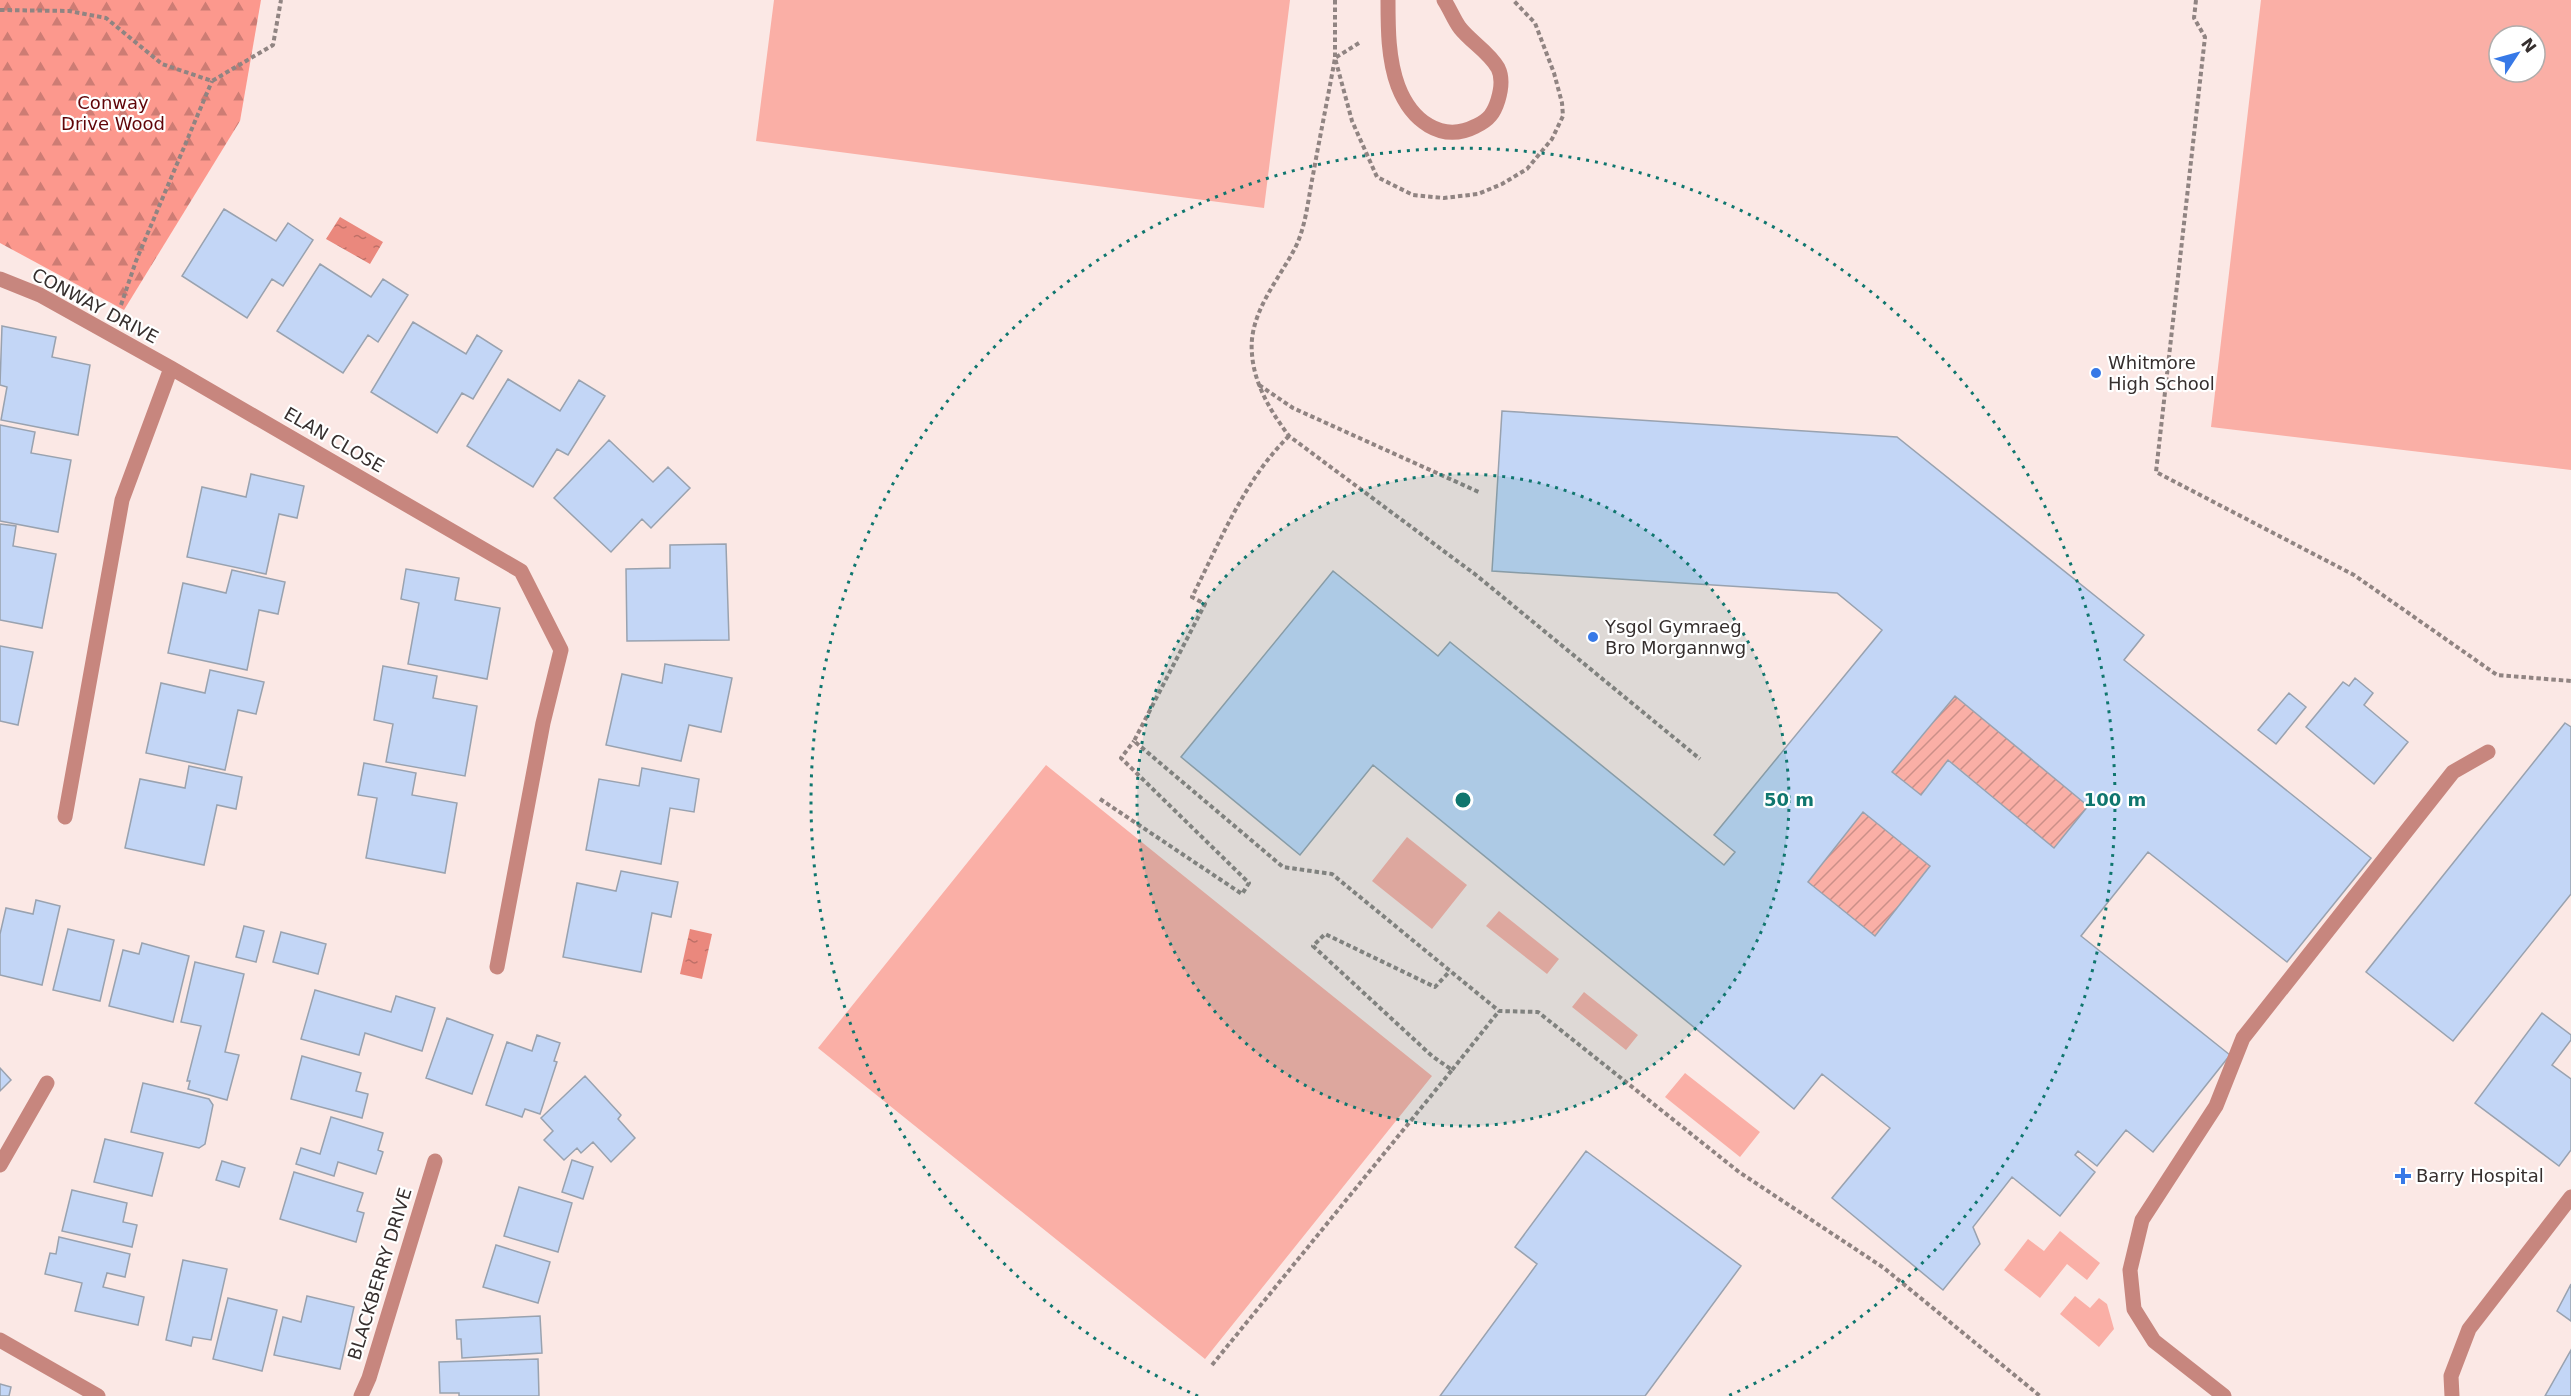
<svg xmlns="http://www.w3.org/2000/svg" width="2571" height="1396" viewBox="0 0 2571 1396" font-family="'DejaVu Sans',sans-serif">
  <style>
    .grass { fill: #faafa6; fill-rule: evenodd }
    .forest { fill: url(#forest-firs) }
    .garden { fill: url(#garden-furrows) }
    .water { fill: url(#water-ripples) }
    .building { fill: #c3d6f6; stroke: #99a2af; stroke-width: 1.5; fill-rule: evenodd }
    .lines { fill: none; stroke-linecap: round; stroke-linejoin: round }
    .path { stroke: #908482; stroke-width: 4; stroke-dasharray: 4.5 3; stroke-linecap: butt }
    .lane { stroke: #c7867e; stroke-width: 15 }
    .street { stroke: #c7867e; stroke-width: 15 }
    .ring { fill: none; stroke: #0f766e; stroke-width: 3; stroke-dasharray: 3 6 }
    .poi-dot { fill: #3779e7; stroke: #fff; stroke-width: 2 }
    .labels { text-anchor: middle; stroke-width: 4.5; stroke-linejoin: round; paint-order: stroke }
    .park-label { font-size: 18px; fill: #600508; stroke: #fff }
    .street-label { font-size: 18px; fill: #362f2e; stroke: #fff }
    .poi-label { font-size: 18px; fill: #362f2e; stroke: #fff; text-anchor: start }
    .centre { fill: #0f766e; stroke: #fff; stroke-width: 3 }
    .ring-label { font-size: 18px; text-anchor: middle; font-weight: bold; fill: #0f766e; stroke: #fff; stroke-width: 4.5; stroke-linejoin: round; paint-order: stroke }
  </style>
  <defs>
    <pattern id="forest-firs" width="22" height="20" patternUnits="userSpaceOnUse" patternTransform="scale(1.5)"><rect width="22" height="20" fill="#fc988d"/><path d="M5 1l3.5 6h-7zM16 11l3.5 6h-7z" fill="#cd7c74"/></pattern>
    <pattern id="garden-furrows" width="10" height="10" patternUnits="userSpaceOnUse" patternTransform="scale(1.5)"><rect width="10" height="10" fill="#faafa6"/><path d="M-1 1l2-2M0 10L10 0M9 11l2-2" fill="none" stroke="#cb8f88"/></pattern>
    <pattern id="water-ripples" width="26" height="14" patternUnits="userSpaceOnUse" patternTransform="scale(1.5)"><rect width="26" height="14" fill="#ea887d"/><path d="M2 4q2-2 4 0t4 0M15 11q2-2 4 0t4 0" fill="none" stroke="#be7067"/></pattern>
  </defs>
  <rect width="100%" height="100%" fill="#fbe8e5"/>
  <path class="grass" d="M774,0h516l-26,208 -508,-67z
    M2261,0h310v470l-360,-43zM2499,36h36v36h-36z
    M1046,765l386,311 -227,283 -387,-311z
    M1407,837l60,48 -35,44 -60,-48z
    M1499,911l60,48 -12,15 -61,-48z
    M1584,992l54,43 -12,15 -54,-43z
    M1685,1073l75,59 -20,25 -75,-60z
    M2060,1231l40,32 -13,17 -20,-16 -27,34 -36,-28 24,-31 16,12z
    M2075,1296l15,12 9,-10 8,6 7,25 -15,18 -39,-33z"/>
  <path class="forest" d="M0,0h261l-21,121 -116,189 -124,-67z"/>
  <path class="garden" d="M1955,696l133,110 -34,42 -105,-88 -28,35 -29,-23z
    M1863,812l67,54 -55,70 -67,-54z"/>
  <path class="water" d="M340,217l43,25 -13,22 -44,-25z
    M690,929l22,5 -10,45 -22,-5z"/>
  <path class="building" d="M224,209l52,32 12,-18 25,17 -30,46 -11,-7 -25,39 -65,-42z
    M320,264l51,33 12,-18 25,16 -30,47 -10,-7 -25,38 -66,-42z
    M413,322l53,32 11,-19 25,16 -29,48 -11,-6 -25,40 -66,-41z
    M2,326l54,11 -4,20 38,8 -12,70 -77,-15 6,-33 -7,-2z
    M508,379l52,32 19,-31 26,16 -37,59 -11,-6 -24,38 -66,-41z
    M1502,411l395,26 247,198 -20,25 247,198 -84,104 -139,-110 -67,84 149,119 -77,97 -27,-22 -29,36 -19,-15 -3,4 20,17 -35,44 -48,-39 -39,50 7,17 -37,46 -111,-92 58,-70 -68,-54 -28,35 -421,-344 -73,90 -119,-98 152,-186 105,85 12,-14 274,223 11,-13 -21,-17 168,-205 -45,-37 -345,-22zM1955,696l133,110 -34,42 -106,-88 -27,35 -29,-23zM1863,812l67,54 -55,70 -67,-54z
    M0,425l35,7 -4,21 40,7 -13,72 -58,-11z
    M609,440l44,42 15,-15 22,21 -39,40 -9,-9 -31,33 -57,-54z
    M251,474l53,12 -7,32 -18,-4 -13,60 -79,-17 15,-70 44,10z
    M0,524l16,2 -3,20 43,8 -14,74 -42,-8z
    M726,544l3,96 -102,1 -1,-72 44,-1v-23z
    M406,569l53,9 -4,22 45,8 -13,71 -79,-15 11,-61 -18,-4z
    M232,570l53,12 -7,32 -19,-4 -12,60 -79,-17 15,-70 43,10z
    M0,646l33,6 -15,73 -18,-4z
    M665,664l67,14 -11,54 -32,-7 -8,36 -75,-16 16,-71 40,9z
    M383,666l54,10 -4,22 44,8 -12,70 -79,-14 7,-38 -19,-4z
    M210,670l54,12 -8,32 -18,-4 -13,60 -79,-17 15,-70 44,10z
    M2355,678l18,15 -9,12 44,37 -34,42 -68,-57 37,-45 6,4z
    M2289,693l17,14 -30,37 -18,-14z
    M2565,723l6,4v167l-118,147 -87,-69z
    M364,763l52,10 -4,22 45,8 -12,70 -79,-15 11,-60 -19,-3z
    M189,766l53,11 -6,32 -19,-4 -13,60 -79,-17 15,-69 45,9z
    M642,768l57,11 -5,33 -24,-4 -9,56 -75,-14 13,-71 40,7z
    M621,871l57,11 -7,35 -19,-4 -11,59 -78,-15 14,-74 39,8z
    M36,900l24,6 -18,79 -42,-10v-41l6,-26 27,6z
    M244,926l20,5 -8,31 -20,-5z
    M68,929l46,11 -14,61 -47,-11z
    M281,932l45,12 -8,30 -45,-12z
    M142,943l47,13 -16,66 -64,-16 14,-56 16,4z
    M195,962l49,12 -19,78 14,3 -12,45 -39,-11 2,-8h-3l14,-55 -20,-4z
    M315,990l76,22 5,-16 39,12 -13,43 -57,-18 -6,22 -58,-16z
    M2542,1013l29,22v5l-19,25 19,14v71l-12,16 -84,-63z
    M447,1018l46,17 -21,59 -46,-16z
    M537,1035l23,8 -6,18 3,1 -17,52 -15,-5 -3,8 -36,-12 21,-63 25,9z
    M302,1056l59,17 -5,18 12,3 -6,24 -71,-19z
    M0,1068l11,12 -11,11z
    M585,1076l36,39 -3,4 17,19 -24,24 -18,-20 -12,11 -4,-5 -13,12 -20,-20 9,-9 -12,-13z
    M143,1083l66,16 4,6 -8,39 -6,4 -68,-16z
    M331,1117l52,16 -5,17 5,2 -7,22 -38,-12 -4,14 -38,-12 5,-16 19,6z
    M105,1139l58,14 -11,43 -58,-14z
    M1586,1151l155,115 -96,130h-205l97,-132 -22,-17z
    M572,1160l21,7 -10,32 -21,-7z
    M222,1161l23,7 -6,19 -23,-7z
    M294,1172l69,21 -6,18 7,2 -8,29 -76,-23z
    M519,1187l53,16 -14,49 -54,-16z
    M72,1190l55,13 -4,19 14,3 -5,22 -70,-16z
    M59,1237l71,17 -5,23 -18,-4 -4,14 41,10 -6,28 -63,-14 7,-28 -37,-9 5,-21 6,1z
    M496,1245l54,17 -12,41 -55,-16z
    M183,1260l44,9 -16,71 -18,-3 -2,9 -25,-6z
    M2571,1284v37l-14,-10z
    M307,1296l47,11 -14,62 -66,-14 9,-38 18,5z
    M228,1298l49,12 -15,61 -49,-12z
    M540,1316l2,37 -80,5 -1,-19h-4l-1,-19z
    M2571,1350v46h-26z
    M538,1359l1,37h-80v-3h-19l-1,-31z
    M0,1384l11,3 -2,9h-9z"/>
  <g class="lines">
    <path class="path" d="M1335,0v58l17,63 25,56 36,18 31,3 34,-4 24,-10 25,-15 25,-30 11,-23 -1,-13 -8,-30 -19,-50 -22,-23
      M2196,0l-2,18 11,19 -49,435 198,103 143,100 74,6
      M0,10l69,1 37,7 56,46 50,17 61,-36 8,-45
      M1359,43l-24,15c-7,39 -15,78 -22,117 -5,24 -7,53 -19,75 -17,32 -46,65 -42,104 2,30 19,58 37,82l187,139 224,184
      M121,305l15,-44 76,-180
      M1259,385l34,23 188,85
      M1289,436c-45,44 -69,106 -97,161l13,7 -71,137 149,126 49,7 167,137 39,1 201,160 145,96 156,128
      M1100,799l142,95 7,-11 -128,-125 13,-17
      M1452,1070l47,-59
      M1212,1365l240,-295 -20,-14 -119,-110 12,-12 110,53 15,-16"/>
    <path class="lane" d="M1388,0c0,28 0,59 10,86 13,34 43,58 78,40 13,-6 18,-13 22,-26 3,-10 5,-22 0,-32 -9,-16 -27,-26 -38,-40 -6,-8 -10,-19 -16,-28
      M2224,1396l-70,-55 -20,-32 -4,-39 12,-50 74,-114 27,-68 210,-266 35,-20
      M2452,1396l-1,-20 18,-47 102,-132"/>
    <path class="street" d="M0,279l40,16 131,73 350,203 40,79 -18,73 -46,244
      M65,817l57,-317 49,-132
      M0,1165l47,-82
      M0,1340l98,56
      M361,1396l8,-18 66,-217"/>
  </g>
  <circle cx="1463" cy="800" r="326" fill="#0f766e" fill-opacity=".12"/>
  <g class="ring">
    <circle cx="1463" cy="800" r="326"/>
    <path d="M1198 1396A652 652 0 1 1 1728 1396"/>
  </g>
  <g class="poi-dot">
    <circle cx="2096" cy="373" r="6"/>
    <circle cx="1593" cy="637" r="6"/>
    <path d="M2400 1167h6v6h6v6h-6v6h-6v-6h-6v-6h6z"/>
  </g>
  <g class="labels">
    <g class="park-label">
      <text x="113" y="109">Conway<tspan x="113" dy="21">Drive Wood</tspan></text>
    </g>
    <g class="street-label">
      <text transform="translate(95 306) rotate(28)" y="6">CONWAY DRIVE</text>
      <text transform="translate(334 440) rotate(30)" y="6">ELAN CLOSE</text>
      <text transform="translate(380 1274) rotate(-73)" y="6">BLACKBERRY DRIVE</text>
    </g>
    <g class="poi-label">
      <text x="2108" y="369">Whitmore<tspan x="2108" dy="21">High School</tspan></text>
      <text x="1605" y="633">Ysgol Gymraeg<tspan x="1605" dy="21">Bro Morgannwg</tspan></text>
      <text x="2416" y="1182">Barry Hospital</text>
    </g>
  </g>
  <circle cx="1463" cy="800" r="9" class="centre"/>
  <g class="ring-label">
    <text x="1789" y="806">50 m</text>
    <text x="2115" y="806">100 m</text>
  </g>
  <g transform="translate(2517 54) rotate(54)"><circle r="28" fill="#ffffff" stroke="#afacab" stroke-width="1.5"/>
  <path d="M0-4.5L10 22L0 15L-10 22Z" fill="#3779e7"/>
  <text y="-9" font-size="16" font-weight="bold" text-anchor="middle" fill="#362f2e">N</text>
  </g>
</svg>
